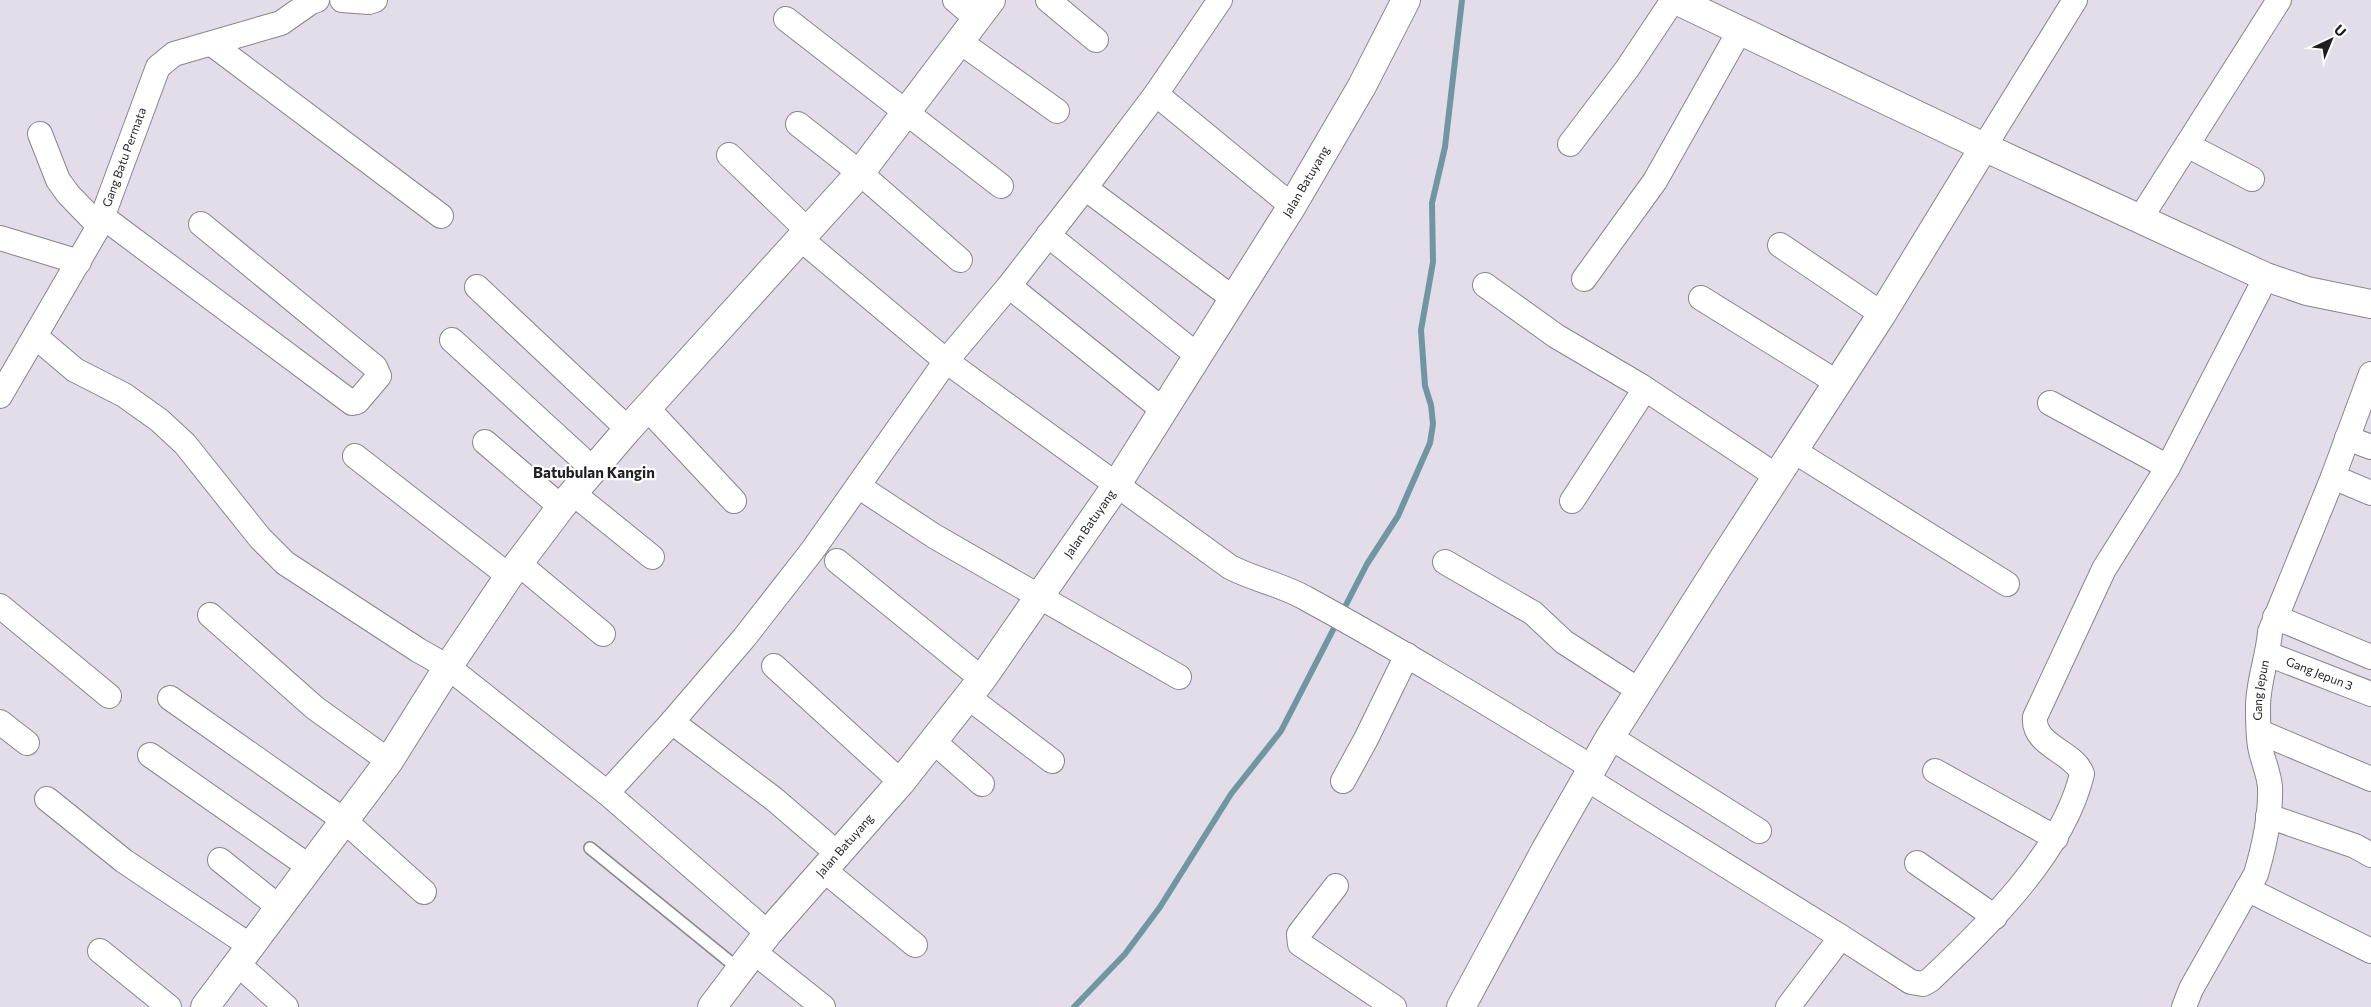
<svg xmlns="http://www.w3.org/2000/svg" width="2371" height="1007" viewBox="0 0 2371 1007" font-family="Commissioner,sans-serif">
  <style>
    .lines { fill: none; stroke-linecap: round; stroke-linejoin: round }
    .stream { stroke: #7097a1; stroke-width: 6 }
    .service-casing { stroke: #89848e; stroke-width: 14 }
    .minor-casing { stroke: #89848e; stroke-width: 26 }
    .tertiary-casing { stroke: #89848e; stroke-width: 30 }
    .service { stroke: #fff; stroke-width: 11 }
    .minor { stroke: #fff; stroke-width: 24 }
    .tertiary { stroke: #fff; stroke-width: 28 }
    .labels { text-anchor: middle; stroke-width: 4.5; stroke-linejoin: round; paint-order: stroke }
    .street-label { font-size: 12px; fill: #201e22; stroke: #fff }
    .quarter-label { font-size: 15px; font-weight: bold; fill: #201e22; stroke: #fff }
  </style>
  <rect width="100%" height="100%" fill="#e2dde8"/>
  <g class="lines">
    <path class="stream" d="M1074,1007l51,-53 35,-47 71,-113 50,-63 86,-167 31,-48 32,-73 3,-19 -2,-19 -6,-19 -4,-56 12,-68 -1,-59 13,-56 17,-147"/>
    <defs>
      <path id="service" d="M590,848l150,122"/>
      <g id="minor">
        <path d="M342,0l27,2 6,-2"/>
        <path d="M955,0l21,18"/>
        <path d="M1048,0l48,40"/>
        <path d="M786,19l215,167"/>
        <path d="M959,41l98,70"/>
        <path d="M212,44l229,172"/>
        <path d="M1156,94l136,112"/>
        <path d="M798,124l62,49 100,87"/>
        <path d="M40,134l18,46 10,14 31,32"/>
        <path d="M1570,144l57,-75 46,-69"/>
        <path d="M2187,145l65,34"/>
        <path d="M1984,147l91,-147"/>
        <path d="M729,155l80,77"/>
        <path d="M1085,188l149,111"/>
        <path d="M103,217l249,186 5,-1 22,-26 -4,-9 -174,-143"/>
        <path d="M2140,219l139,-219"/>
        <path d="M1048,235l150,121"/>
        <path d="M0,238l79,24"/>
        <path d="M802,240l144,121 284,206c25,13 53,18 77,32 97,53 191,111 286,169"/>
        <path d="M1780,245l102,69"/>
        <path d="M1584,279l71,-98 85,-151"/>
        <path d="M1485,285l71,51 85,50 137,91"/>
        <path d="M1009,286l154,124"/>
        <path d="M477,287l151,142"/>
        <path d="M1701,298l137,85"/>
        <path d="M36,337l39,33 49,25 35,25 26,24 75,94 25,25 133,87 30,17 159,126 161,140"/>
        <path d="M452,340l142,130"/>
        <path id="s1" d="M0,396l99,-170 59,-159 16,-13 107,-31 30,-21 6,-2"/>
        <path d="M2050,403l118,64"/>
        <path d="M647,408l87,93"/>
        <path d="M2347,438l24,9"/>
        <path d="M485,442l76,65"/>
        <path d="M1794,451l213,133"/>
        <path d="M355,456l154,120"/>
        <path d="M2333,477l38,16"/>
        <path d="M858,486l76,50 245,141"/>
        <path d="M574,494l78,63"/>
        <path d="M1572,501l73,-112"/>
        <path d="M837,561l145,118"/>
        <path d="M1445,562l88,51 31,29 76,49"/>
        <path d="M518,563l85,71"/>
        <path d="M0,606l109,90"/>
        <path d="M210,615l105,93 74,53"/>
        <path d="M2275,617l96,40"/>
        <path id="s2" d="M2268,654l103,40"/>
        <path d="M774,666l127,116"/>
        <path d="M968,697l84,64"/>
        <path d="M170,698l175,123 79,71"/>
        <path d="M0,722l27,21"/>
        <path d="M672,722l102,77 64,55"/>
        <path d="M2260,732l111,47"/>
        <path d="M1610,737l149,94"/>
        <path d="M933,741l49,43"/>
        <path d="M150,755l161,113"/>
        <path d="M1935,771l121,67"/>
        <path d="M1587,779l254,158 70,45 12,2 7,-4c57,-54 133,-127 152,-206 -7,-22 -50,-28 -47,-57l69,-148 64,-102 98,-190"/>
        <path d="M1343,781l23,-42 41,-84"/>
        <path d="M607,793l65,-71 72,-84 68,-87 134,-190 63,-75 76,-98 71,-94 64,-94"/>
        <path d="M47,799l77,62 128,86"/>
        <path d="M2268,816l87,30 16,9"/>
        <path d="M220,860l60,48"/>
        <path d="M1917,863l78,54"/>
        <path d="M824,870l91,75"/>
        <path d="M1336,886l-37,48 1,10 94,63"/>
        <path d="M2247,889l124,62"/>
        <path d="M100,951l69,56"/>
        <path d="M754,952l69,55"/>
        <path d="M238,964l48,43"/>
        <path d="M1788,1007l53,-70"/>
        <path id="s3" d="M2184,1007l7,-18 65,-115c8,-27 15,-59 14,-87 -1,-14 -8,-28 -10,-41 -2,-12 -2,-27 -2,-39 0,-26 10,-49 12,-75l63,-155 38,-103"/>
      </g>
      <g id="tertiary">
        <path d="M1676,0l308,147 282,130 41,14 64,13"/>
        <path d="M205,1007l184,-246 59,-94 61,-91 52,-69 67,-78 232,-256 131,-173"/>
        <path id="s4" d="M712,1007l56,-74 133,-151 81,-103 130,-187 180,-286 70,-120 44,-86"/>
        <path d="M1461,1007l84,-156 65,-114 108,-170 164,-253 102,-167"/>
      </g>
    </defs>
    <use href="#service" class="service-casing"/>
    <use href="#minor" class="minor-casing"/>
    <use href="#tertiary" class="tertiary-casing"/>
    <use href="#service" class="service"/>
    <use href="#minor" class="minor"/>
    <use href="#tertiary" class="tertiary"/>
  </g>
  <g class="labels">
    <g class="street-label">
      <text dy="4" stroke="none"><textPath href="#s1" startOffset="270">Gang Batu Permata</textPath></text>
      <text dy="4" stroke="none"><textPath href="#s4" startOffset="1019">Jalan Batuyang</textPath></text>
      <text dy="4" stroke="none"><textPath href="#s4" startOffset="614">Jalan Batuyang</textPath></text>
      <text dy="4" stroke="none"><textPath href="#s2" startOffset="55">Gang Jepun 3</textPath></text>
      <text dy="4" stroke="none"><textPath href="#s3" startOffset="338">Gang Jepun</textPath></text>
      <text dy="4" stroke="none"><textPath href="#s4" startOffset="209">Jalan Batuyang</textPath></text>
    </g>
    <g class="quarter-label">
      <text x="594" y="478">Batubulan Kangin</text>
    </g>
  </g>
  <g transform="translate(2331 40) rotate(44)" stroke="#ffffff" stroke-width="4" paint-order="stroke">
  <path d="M0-4L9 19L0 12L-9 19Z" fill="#201e22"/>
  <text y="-8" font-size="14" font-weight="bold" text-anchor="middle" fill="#201e22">U</text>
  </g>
</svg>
